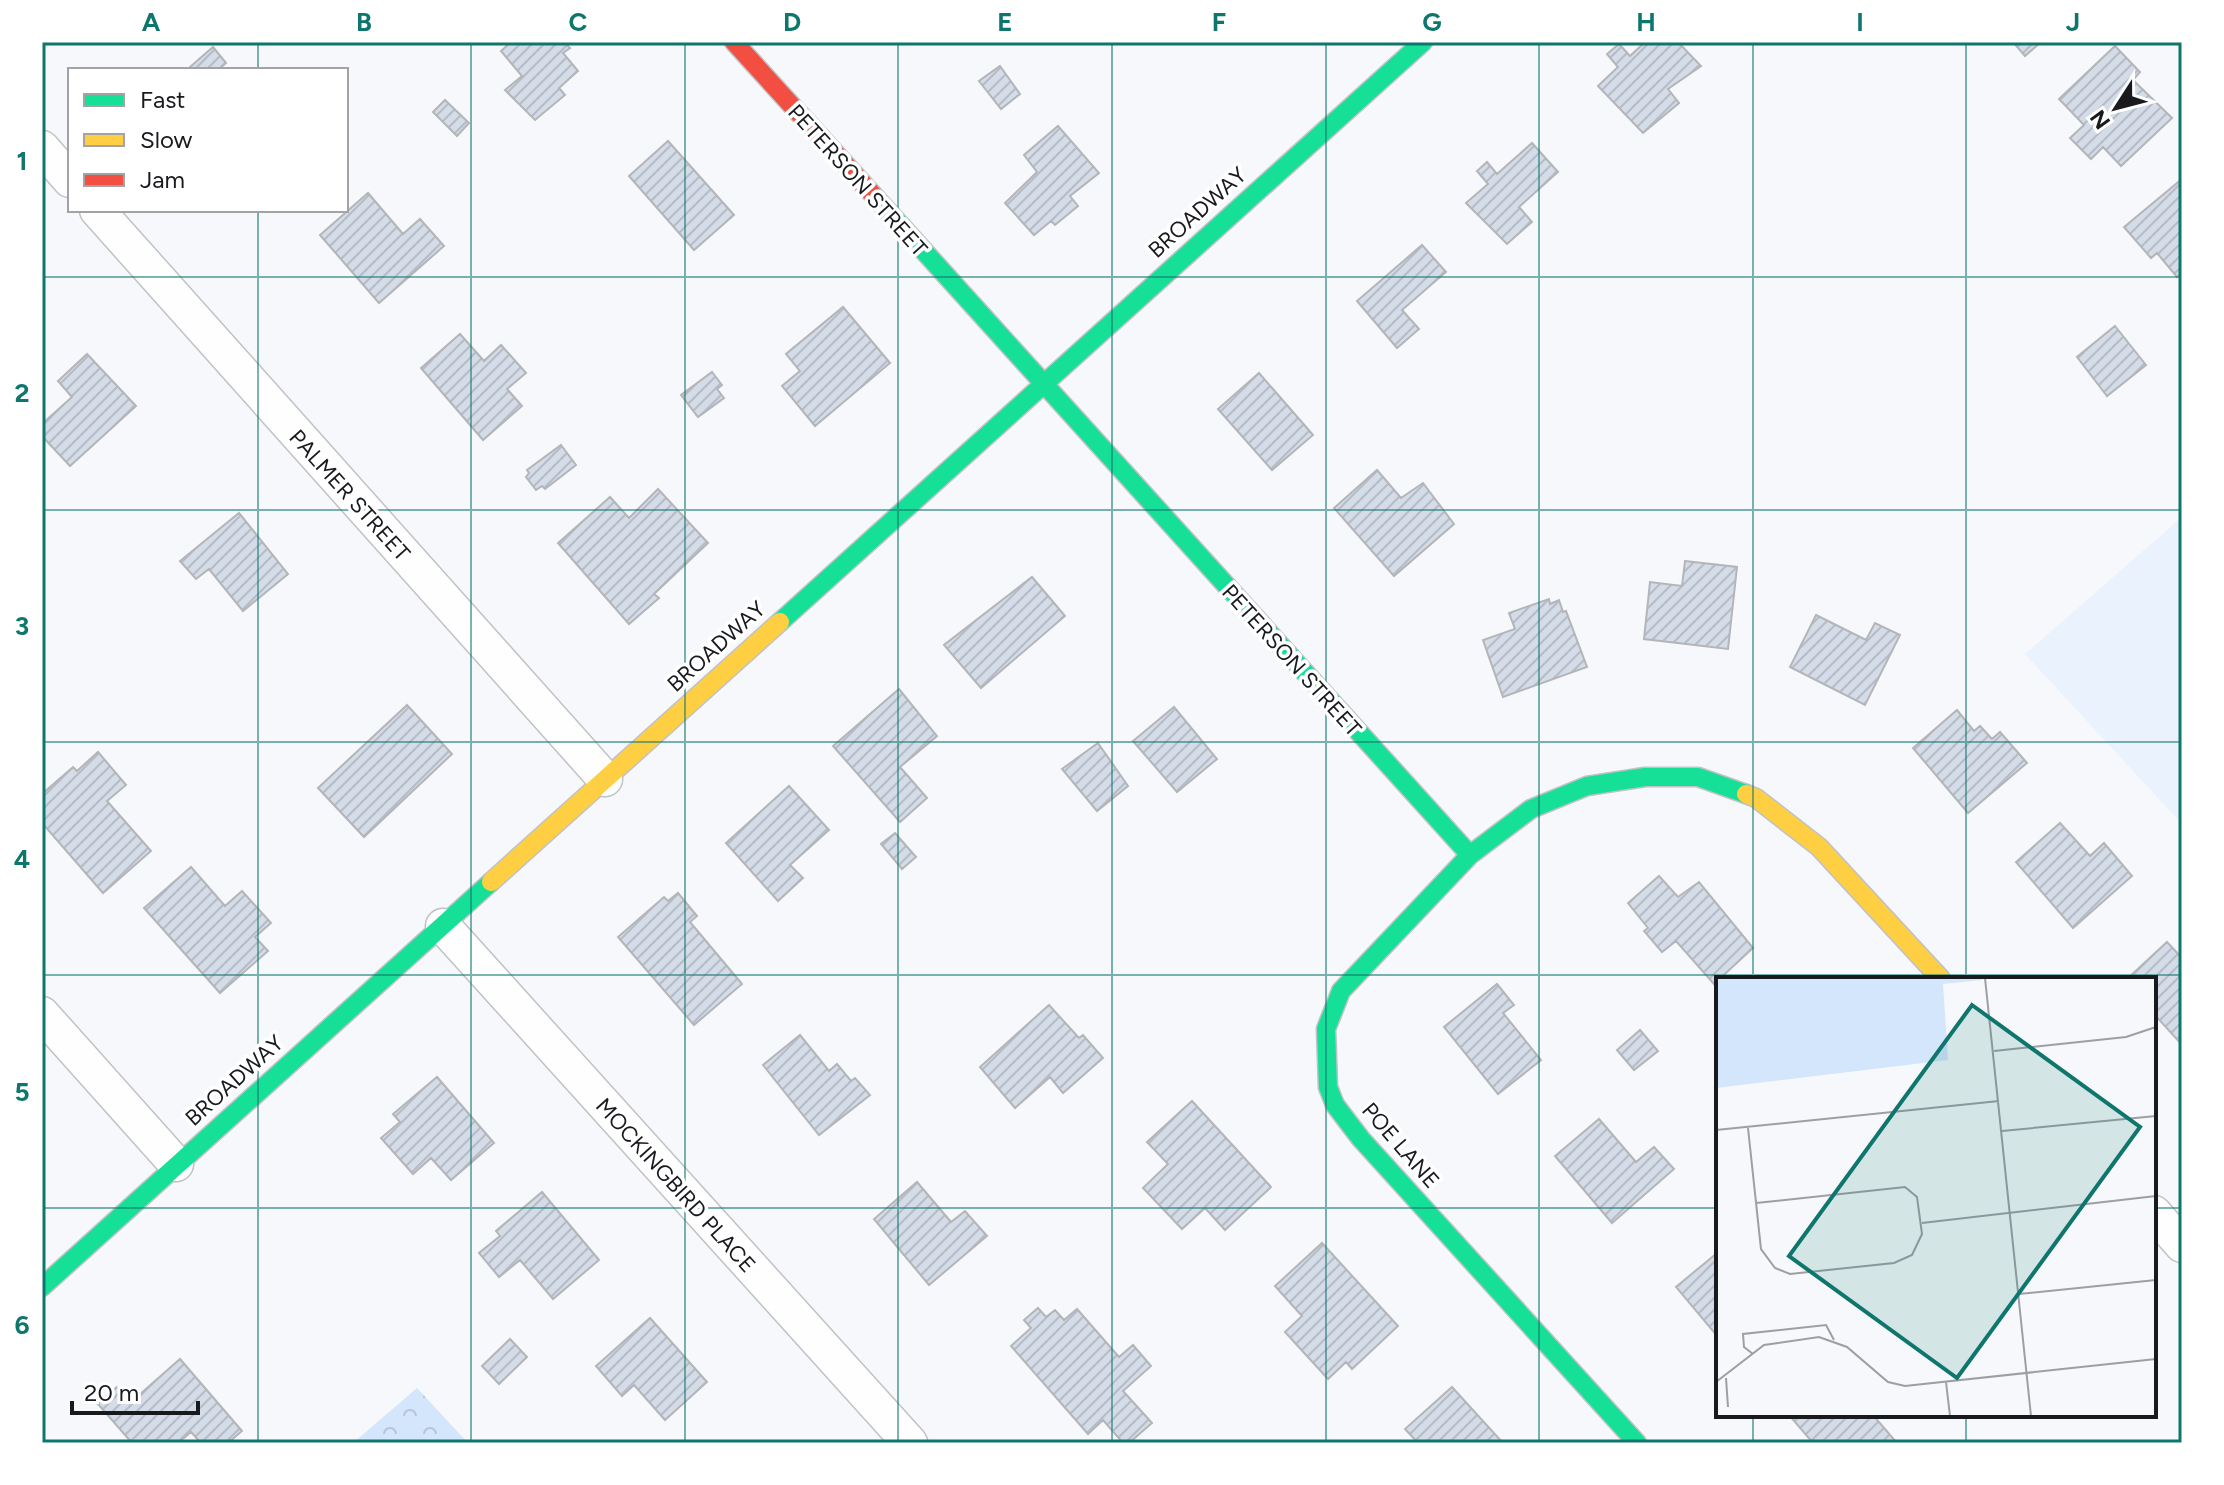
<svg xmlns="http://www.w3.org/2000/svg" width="2224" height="1485" viewBox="0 0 2224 1485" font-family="Figtree,sans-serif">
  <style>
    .built { fill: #eaf2fd }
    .park { fill: url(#park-crowns) }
    .building { fill: url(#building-hatch); stroke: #b3b5b8; stroke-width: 2 }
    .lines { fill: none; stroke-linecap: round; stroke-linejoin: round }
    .street-casing { stroke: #c0c2c5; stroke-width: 37 }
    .fast-casing { stroke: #c0c2c5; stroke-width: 21 }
    .slow-casing { stroke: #c0c2c5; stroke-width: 21 }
    .jam-casing { stroke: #c0c2c5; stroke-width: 21 }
    .street { stroke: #fefefe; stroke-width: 34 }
    .fast { stroke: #16e098; stroke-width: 18 }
    .slow { stroke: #ffcf43; stroke-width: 18 }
    .jam { stroke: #f24e42; stroke-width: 18 }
    .grid { fill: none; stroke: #0f766e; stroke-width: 2; stroke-opacity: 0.55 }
    .labels { text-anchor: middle; stroke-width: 7; stroke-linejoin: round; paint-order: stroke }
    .street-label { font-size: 22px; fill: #181a1e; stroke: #fff }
    .inset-road { fill: none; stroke: #9d9fa3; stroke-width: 2 }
    .view { fill: #0f766e; fill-opacity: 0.15; stroke: #0f766e; stroke-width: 4 }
    .inset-edge { fill: none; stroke: #181a1e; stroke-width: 4 }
    .neatline { fill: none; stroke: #0f766e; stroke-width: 3 }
    .grid-label { font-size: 26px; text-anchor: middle; font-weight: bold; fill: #0f766e }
  </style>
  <defs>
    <pattern id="park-crowns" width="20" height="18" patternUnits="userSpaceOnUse" patternTransform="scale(2)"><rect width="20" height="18" fill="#d4e6fc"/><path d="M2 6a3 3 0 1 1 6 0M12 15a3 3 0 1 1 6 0" fill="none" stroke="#b5c5d8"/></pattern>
    <pattern id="building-hatch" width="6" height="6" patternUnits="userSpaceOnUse" patternTransform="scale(2)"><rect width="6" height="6" fill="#d4dce8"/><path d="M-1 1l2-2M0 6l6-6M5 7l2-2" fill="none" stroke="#b5bcc7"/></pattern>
  </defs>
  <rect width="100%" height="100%" fill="#f6f8fb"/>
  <path class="built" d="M2182,517v307l-157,-170z"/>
  <path class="park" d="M417,1388l51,55h-115z"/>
  <path class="building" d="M511,42h53l6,6 -7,5 15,18 -19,17 6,7 -30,25 -30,-30 17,-14 -21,-25z
    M1645,42h33l23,24 -33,23 11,14 -36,30 -45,-47 20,-19 -11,-13 12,-10 11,12z
    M2013,42h28l-16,14z
    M2115,46l25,26 -7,8 39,38 -51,48 -18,-19 -12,12 -21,-21 14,-13 -25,-26z
    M213,47l13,16 -8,7h-25l-3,-3z
    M1000,66l20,28 -19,15 -22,-28z
    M445,100l24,23 -12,13 -24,-24z
    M1058,126l41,47 -29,23 8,10 -23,19 -4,-4 -17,14 -29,-32 32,-31 -13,-17z
    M668,141l66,74 -40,35 -65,-74z
    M1532,143l26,29 -39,35 13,15 -25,22 -41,-41 22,-19 -11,-13 10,-9 10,12z
    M2182,179v94l-5,4 -20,-24 -6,5 -27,-31z
    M368,193l35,41 17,-15 24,27 -65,57 -59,-68z
    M1422,245l24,27 -44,38 17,19 -22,19 -40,-47z
    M843,307l47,56 -75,63 -33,-40 18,-15 -14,-17z
    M2115,326l31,39 -39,31 -30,-39z
    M460,334l24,27 17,-16 25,28 -19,16 15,17 -39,34 -62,-72z
    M87,354l49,52 -66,60 -28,-30v-12l30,-27 -14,-16z
    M712,372l10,13 -5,4 7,9 -26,19 -17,-22z
    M1259,373l54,62 -41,35 -54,-61z
    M561,445l15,20 -31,24 -3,-3 -6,4 -10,-13 3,-4 -2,-3z
    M1377,470l24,28 22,-15 31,41 -60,52 -60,-68z
    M658,489l50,54 -54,51 5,4 -30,26 -71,-81 52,-46 19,21z
    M239,513l49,61 -45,37 -34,-42 -13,10 -16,-18z
    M1685,561l52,6 -9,82 -84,-10 6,-57 32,4z
    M1032,577l33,39 -84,72 -37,-43z
    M1549,599l1,5 9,-4 4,12 3,-1 21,56 -84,30 -20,-57 32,-11 -6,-16z
    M1816,615l50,25 9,-17 25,12 -35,70 -75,-38z
    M899,689l38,47 -37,31 27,31 -27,24 -67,-76z
    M407,705l45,49 -88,83 -46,-49z
    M1174,707l43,52 -40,33 -44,-51z
    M1957,710l17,21 6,-5 12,13 8,-7 27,31 -59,50 -55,-65z
    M1098,743l30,43 -31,25 -35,-42z
    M98,752l28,33 -19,16 44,50 -48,42 -61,-70v-29l31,-27 4,4z
    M789,786l40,44 -39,35 13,13 -25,23 -52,-58z
    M2060,823l30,33 14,-13 28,33 -59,52 -57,-66z
    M895,833l21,24 -14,12 -21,-25z
    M191,867l34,39 17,-15 29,32 -16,14 13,14 -48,42 -76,-85z
    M1659,876l19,21 21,-15 54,66 -39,36 -38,-43 -14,11 -18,-21 4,-3 -20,-25z
    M678,893l19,23 -7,6 52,62 -48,41 -76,-88 46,-40 4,4z
    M2167,942l15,16v87l-28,-31v-35h-27z
    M1497,984l17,21 -11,8 38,47 -43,34 -54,-67z
    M1049,1005l30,33 4,-3 20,23 -40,35 -13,-16 -35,31 -35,-41z
    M1640,1030l18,21 -24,19 -17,-20z
    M800,1035l29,36 8,-7 14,17 4,-3 15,17 -51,40 -56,-70z
    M437,1077l57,66 -43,37 -20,-22 -18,16 -32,-36 19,-16 -7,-8z
    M1192,1101l79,86 -46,43 -20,-22 -23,21 -39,-41 25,-24 -21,-22z
    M1599,1119l37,43 18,-15 20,22 -62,54 -57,-67z
    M917,1182l34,40 14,-11 22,25 -58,49 -55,-66z
    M542,1192l57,68 -46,39 -33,-39 -21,17 -20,-24 21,-17 -4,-5z
    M1322,1243l76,83 -46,43 -6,-7 -18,17 -43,-47 17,-16 -27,-30z
    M1717,1253l1,1v83l-42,-50z
    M1038,1308l8,9 9,-7 9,10 13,-11 42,48 14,-12 18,21 -28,25 29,32 -23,20h-6l-20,-23 -15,14 -77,-88 20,-18 -7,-8z
    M650,1318l57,64 -42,38 -31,-35 -12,11 -26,-30z
    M510,1339l17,18 -28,27 -17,-18z
    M180,1359l62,72 -14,12h-27l-10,-11 -13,11h-46l-34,-39 19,-17 13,16z
    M1452,1387l51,56h-85l-13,-14z
    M1789,1415h84l24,28h-84z"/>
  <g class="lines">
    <defs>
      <path id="street" d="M42,148l28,32
        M97,210l508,569
        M443,926l467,517
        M42,1014l134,150
        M2154,1213l28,32"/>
      <path id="fast" d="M876,198l594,657
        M780,622l643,-580
        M42,1287l449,-405
        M1637,1443l-276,-304 -26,-34 -7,-18 -2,-58 15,-38 129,-136 61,-46 56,-23 58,-9h53l48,17"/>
      <path id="slow" d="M1746,794l10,4 63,49 122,132
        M491,882l289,-260"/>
      <path id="jam" d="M734,42l142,156"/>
    </defs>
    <use href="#street" class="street-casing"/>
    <use href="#fast" class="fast-casing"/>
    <use href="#slow" class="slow-casing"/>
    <use href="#jam" class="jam-casing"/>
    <use href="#street" class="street"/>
    <use href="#fast" class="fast"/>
    <use href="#slow" class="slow"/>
    <use href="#jam" class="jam"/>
  </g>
  <path class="grid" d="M258,42v28M471,42v1401M685,42v1401M898,42v1401M1112,42v1401M1326,42v1401M1539,42v1401M1753,42v937M1966,42v937M258,210v1233M42,277h2140M42,510h2140M42,742h2140M42,975h2140M42,1208h1676M2154,1208h28M1753,1415v28M1966,1415v28"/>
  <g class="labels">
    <g class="street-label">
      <text transform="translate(858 180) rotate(48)" y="8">PETERSON STREET</text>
      <text transform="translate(1197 212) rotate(-42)" y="8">BROADWAY</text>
      <text transform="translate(350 495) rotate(48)" y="8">PALMER STREET</text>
      <text transform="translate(716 646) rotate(-42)" y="8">BROADWAY</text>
      <text transform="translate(1292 660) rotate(48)" y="8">PETERSON STREET</text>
      <text transform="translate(234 1080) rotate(-42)" y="8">BROADWAY</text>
      <text transform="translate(1401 1145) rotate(49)" y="8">POE LANE</text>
      <text transform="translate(676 1185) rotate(48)" y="8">MOCKINGBIRD PLACE</text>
    </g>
  </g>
  <g transform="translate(1716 977)">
    <rect width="440" height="440" fill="#f6f8fb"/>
    <path d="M0,1h266v2l-39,4 5,76 -232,28z" fill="#d4e6fc"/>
    <path d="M216,16v47l-38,3 3,-40 14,-8z" fill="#d4e6fc"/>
    <path class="inset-road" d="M269,1l46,438M278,74l132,-14 30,-10M32,151l13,121 14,19 15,6 104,-11 18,-8 10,-21 -5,-37 -12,-10 -149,16M0,153l283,-29M286,154l154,-15M206,246l234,-27M303,317l137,-14M37,377l-9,-7 -1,-13 83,-9 8,15M10,401l2,29M0,405l48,-37 55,-8 28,10 41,35 17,4 251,-27M230,405l4,34"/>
    <path class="view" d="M256,28l168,122 -183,251 -168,-122z"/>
    <rect width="440" height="440" class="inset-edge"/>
  </g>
  <rect width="2224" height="1485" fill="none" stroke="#ffffff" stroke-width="88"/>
  <rect x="68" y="68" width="280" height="144" fill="#ffffff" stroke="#a3a3a5" stroke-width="2"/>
  <rect x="84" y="94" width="40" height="12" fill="#16e098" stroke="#a3a3a5" stroke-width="2"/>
  <text x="140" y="108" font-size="24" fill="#181a1e">Fast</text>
  <rect x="84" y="134" width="40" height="12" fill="#ffcf43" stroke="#a3a3a5" stroke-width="2"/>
  <text x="140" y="148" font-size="24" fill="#181a1e">Slow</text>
  <rect x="84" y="174" width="40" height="12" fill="#f24e42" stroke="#a3a3a5" stroke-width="2"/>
  <text x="140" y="188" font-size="24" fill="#181a1e">Jam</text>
  <g transform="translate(2116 108) rotate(234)" stroke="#ffffff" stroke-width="6" paint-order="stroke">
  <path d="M0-6L14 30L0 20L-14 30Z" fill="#181a1e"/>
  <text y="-12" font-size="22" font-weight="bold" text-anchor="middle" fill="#181a1e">N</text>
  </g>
  <path d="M72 1401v12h126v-12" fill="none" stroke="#181a1e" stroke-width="4"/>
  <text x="84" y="1401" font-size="24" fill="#181a1e" stroke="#ffffff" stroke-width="6" paint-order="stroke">20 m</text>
  <rect x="44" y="44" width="2136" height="1397" class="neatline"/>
  <g class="grid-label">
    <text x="151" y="31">A</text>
    <text x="364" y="31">B</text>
    <text x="578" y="31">C</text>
    <text x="792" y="31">D</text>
    <text x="1005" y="31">E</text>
    <text x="1219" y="31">F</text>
    <text x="1432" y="31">G</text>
    <text x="1646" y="31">H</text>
    <text x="1860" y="31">I</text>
    <text x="2073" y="31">J</text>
    <text x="22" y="170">1</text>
    <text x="22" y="402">2</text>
    <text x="22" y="635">3</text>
    <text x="22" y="868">4</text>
    <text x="22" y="1101">5</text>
    <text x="22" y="1334">6</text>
  </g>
</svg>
